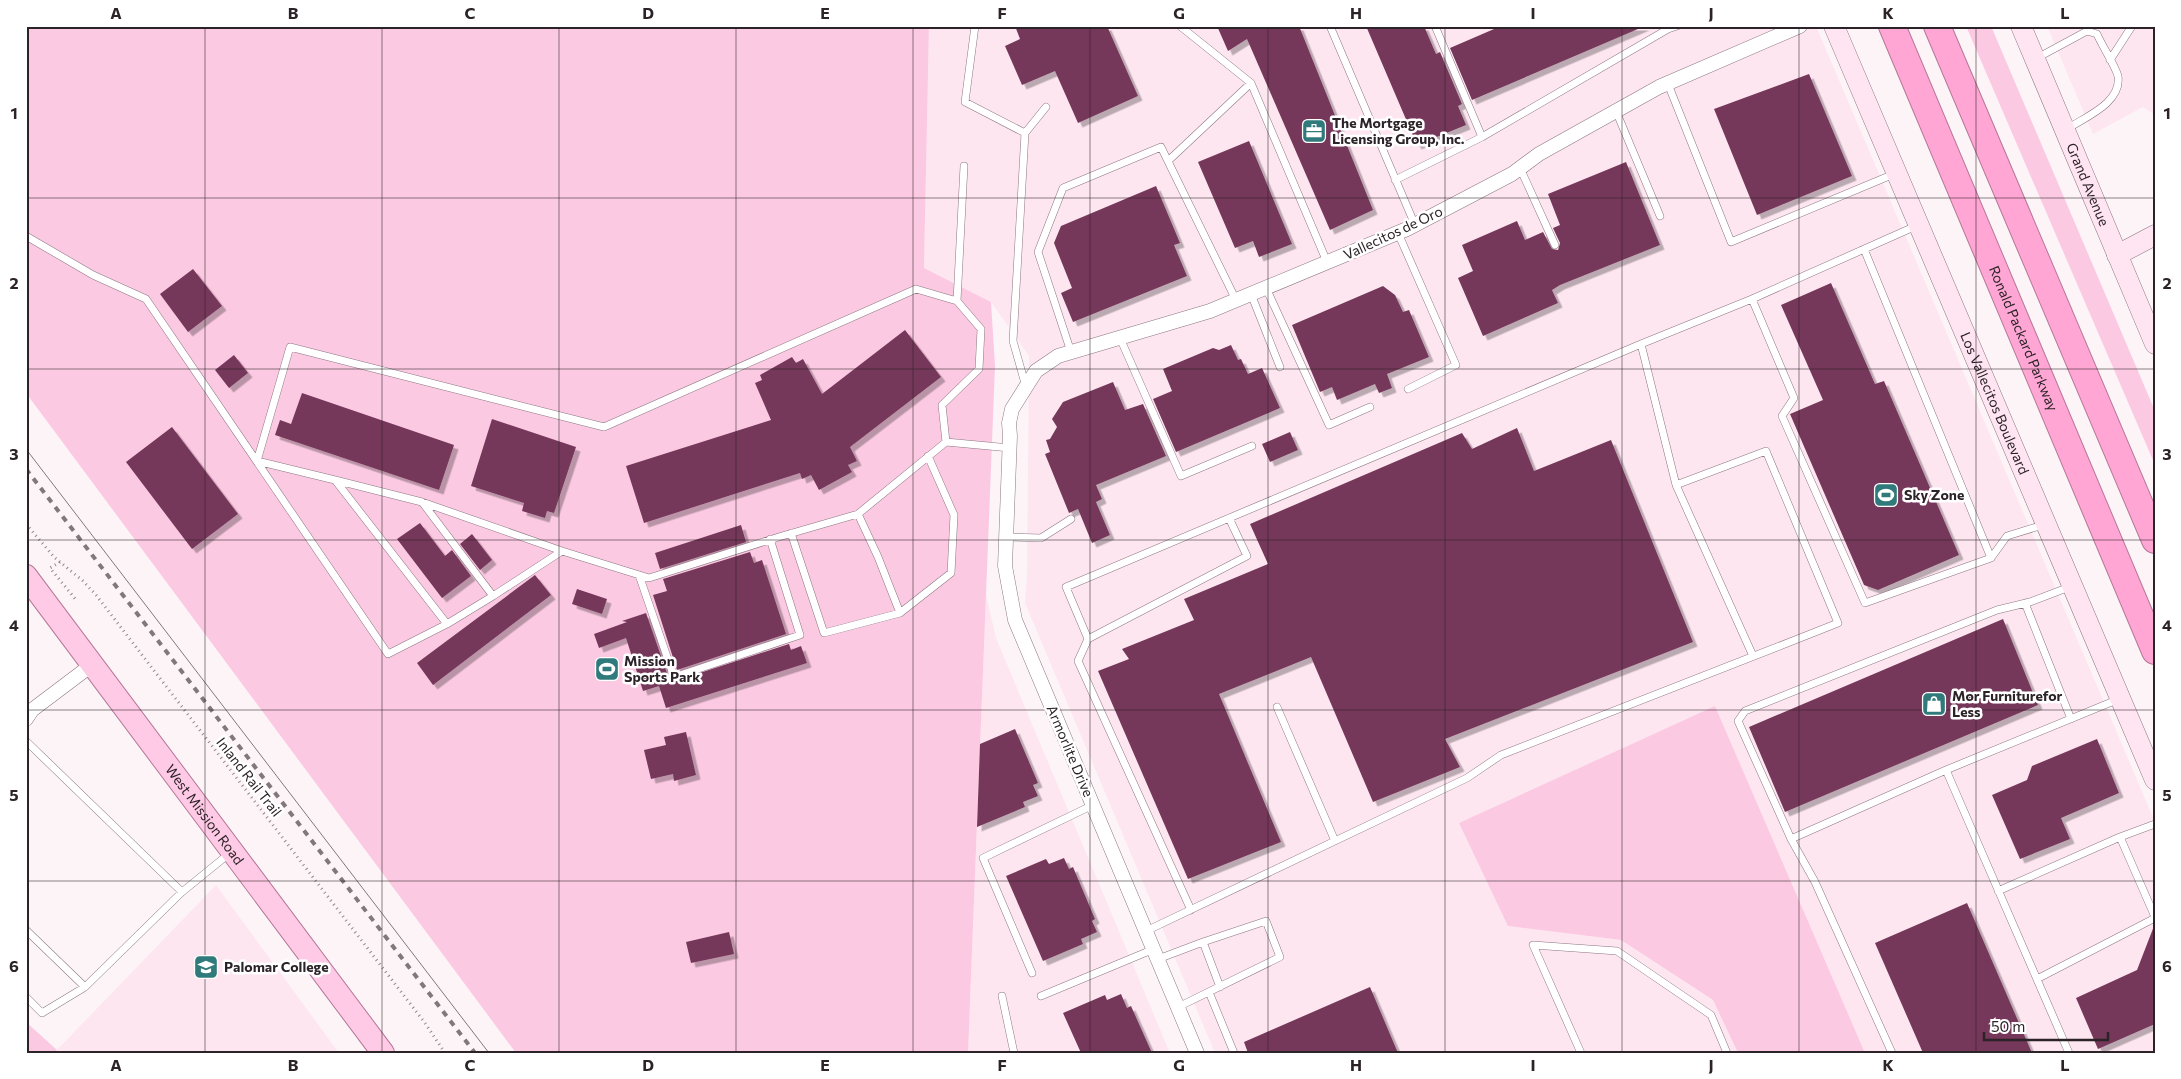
<svg xmlns="http://www.w3.org/2000/svg" width="2181" height="1079" viewBox="0 0 2181 1079" font-family="Commissioner,sans-serif">
  <style>
    .built { fill: #fee6f1 }
    .green { fill: #fcc9e2 }
    .building { fill: #76385a; filter: url(#shadow) }
    .lines { fill: none; stroke-linecap: round; stroke-linejoin: round }
    .lane-casing { stroke: #8b7780; stroke-width: 8 }
    .street-casing { stroke: #8b7780; stroke-width: 15 }
    .secondary-casing { stroke: #8b7780; stroke-width: 21 }
    .primary-casing { stroke: #b57897; stroke-width: 24 }
    .highway-casing { stroke: #b57897; stroke-width: 28 }
    .path { stroke: #90888c; stroke-width: 3; stroke-dasharray: 1 4; stroke-linecap: butt }
    .lane { stroke: #fff; stroke-width: 7 }
    .street { stroke: #fff; stroke-width: 14 }
    .secondary { stroke: #ffe4f2; stroke-width: 20 }
    .primary { stroke: #ffcae5; stroke-width: 22 }
    .highway { stroke: #ffa6d4; stroke-width: 26 }
    .tram { stroke: #80787c; stroke-width: 1 }
    .rail { stroke: #80787c; stroke-width: 4; stroke-dasharray: 6 6; stroke-linecap: butt }
    .grid { fill: none; stroke: #2b2327; stroke-width: 1; stroke-opacity: 0.55 }
    .labels { text-anchor: middle; stroke-width: 5; stroke-linejoin: round; paint-order: stroke }
    .poi-label { font-size: 14px; font-weight: bold; fill: #2b2327; stroke: #fff; text-anchor: start }
    .street-label { font-size: 14px; fill: #2b2327; stroke: #fff }
    .neatline { fill: none; stroke: #2b2327; stroke-width: 2 }
    .grid-label { font-size: 16px; text-anchor: middle; font-weight: bold; fill: #2b2327 }
  </style>
  <defs>
    <filter id="shadow"><feDropShadow dx="4.5" dy="4.5" stdDeviation="0" flood-color="#0004"/></filter>
  </defs>
  <rect width="100%" height="100%" fill="#fdf4f8"/>
  <path class="built" d="M929,26h887l339,796v231h-290l-150,-347 -207,220 113,14 92,60 25,53h-523l-190,-450 2,-29 2,-218 -38,-54 -67,-34z
    M2047,26h108v89l-12,-8 -50,27z
    M986,594l10,44 174,415h-202z
    M216,885l123,168h-285z"/>
  <path class="green" d="M26,26h903l-5,242 67,34 4,64 -27,687h-452l-490,-660z
    M1966,26h25l164,385v54z
    M1715,706l150,347h-127l-25,-53 -92,-60 -113,-14 -49,-103z
    M26,1022l31,28 -3,3h-28z"/>
  <path class="building" d="M1015,26h92l31,70 -60,27 -23,-52 -33,14 -17,-39 15,-7z
    M1217,26h82l74,184 -43,20 -83,-191 -19,12z
    M1366,26h58l12,28 4,-2 22,52 -4,2 8,19 -49,20z
    M1501,26h144l-173,74 -22,-52z
    M1809,74l43,102 -95,39 -43,-106z
    M1249,141l43,103 -33,13 -6,-16 -18,7 -37,-86z
    M1626,162l34,83 -100,40 -8,5 6,13 -75,33 -25,-58 15,-7 -11,-26 55,-24 8,19 18,-8 9,17 6,1 2,-7 -7,-15 7,-3 -12,-31z
    M1156,186l24,57 -6,2 13,31 -114,46 -12,-29 11,-5 -18,-45 7,-17z
    M193,269l29,37 -34,26 -28,-38z
    M1831,283l44,101 9,-3 75,174 -81,35 -14,-5 -74,-171 33,-14 -42,-95z
    M1383,286l12,9 8,17 6,-2 20,47 -42,17 5,14 -13,5 -4,-9 -38,16 -5,-13 -12,5 -28,-67z
    M905,330l36,47 -91,70 7,14 -9,4 4,7 -33,18 -8,-15 -9,4 -2,-6 -156,50 -18,-57 145,-46 -16,-37 7,-3 -2,-5 32,-18 4,6 7,-4 19,35z
    M1231,345l7,15 3,-1 7,15 14,-6 18,40 -104,44 -23,-53 19,-8 -9,-22 50,-21 6,2z
    M234,355l14,18 -19,15 -14,-18z
    M1113,382l12,28 18,-6 23,52 -70,29 6,14 -6,3 14,33 -18,8 -14,-34 -9,4 -24,-59 5,-2 -4,-12 4,-1 7,-12 -5,-8 11,-17z
    M302,393l152,52 -15,45 -164,-55 5,-15 11,4z
    M492,419l84,28 -22,66 -7,-2 -2,7 -23,-7 2,-8 -53,-17z
    M172,427l66,87 -46,35 -66,-87z
    M1517,428l17,43 77,-31 82,202 -248,97 15,28 -87,35 -62,-145 -92,37 62,148 -93,37 -90,-208 31,-12 -7,-10 72,-29 -10,-21 84,-35 -18,-40 212,-91 10,16z
    M1290,432l8,18 -28,12 -8,-18z
    M420,523l25,33 7,-6 19,26 -29,22 -45,-59z
    M741,525l5,17 -86,27 -5,-16z
    M472,534l20,26 -12,10 -20,-26z
    M750,552l4,11 8,-3 24,74 -109,36 -24,-75 14,-4 -4,-12z
    M535,575l16,20 -118,90 -16,-22z
    M577,589l30,10 -5,15 -30,-10z
    M646,613l23,66 3,3 117,-38 2,6 10,-4 6,17 -141,45 -7,-22 -16,5 -17,-53 -27,10 -5,-14 33,-12 -5,-1z
    M2003,619l35,86 -253,107 -36,-85z
    M1015,729l23,54 -5,2 5,11 -15,6 2,5 -48,20 3,-83z
    M686,732l10,43 -22,6 -1,-7 -22,5 -7,-29 22,-5 -2,-8z
    M2097,739l22,54 -58,25 9,21 -50,20 -28,-64 35,-15 5,-14z
    M1064,858l5,11 4,-2 22,52 -3,2 5,11 -16,7 2,5 -40,17 -37,-85 40,-17 3,5z
    M1967,903l65,150h-109l-48,-110z
    M2154,926l1,98 -57,25 -22,-51 61,-28z
    M729,932l5,22 -43,9 -5,-21z
    M1370,987l28,66h-150l-4,-11z
    M1121,994l6,14 4,-2 21,47h-71l-18,-40 42,-18 2,5z"/>
  <g class="lines">
    <defs>
      <path id="lane" d="M975,26l-10,76 60,31 -12,208 13,46
        M1180,26l71,57 76,179
        M1330,26l85,199
        M2037,58l50,-27 10,3c5,12 18,31 21,42 4,27 -33,41 -51,53
        M2110,60l22,-34
        M1668,84l63,158 163,-68
        M1616,111l44,105
        M1025,133l21,-26
        M1482,137l186,-108 9,-3
        M1168,161l83,-78
        M1520,168l35,77
        M1395,180l87,-43 -47,-111
        M1398,233l58,132 -48,24
        M26,236l67,39 53,24 242,355 59,-30 -112,-144 -78,-19 33,-114 314,80 312,-138 41,12 24,28 -2,40 -37,36 4,37
        M1864,249l127,309
        M1266,288l63,137 41,-18
        M1251,294l29,73
        M1752,299l42,99 -12,18 83,187 126,-45 16,-22 39,-12
        M957,301l7,-135
        M1120,338l61,138 71,-30
        M1071,352l-33,-100 25,-64 98,-41 75,153
        M335,480l87,22 71,94 -46,28
        M1676,485l-35,-141 111,-45 164,-73
        M422,502l140,49 -69,45
        M858,514l20,43 22,56
        M1229,518l18,38 -159,83 -22,-52 575,-243
        M791,533l33,100 76,-20 51,-40 3,-58 -26,-59
        M1007,537l34,1 30,-19
        M562,551l87,27 133,-42 76,-22 88,-72 64,6
        M639,575l35,102 126,-42 -30,-96
        M2025,603l46,116
        M1088,639l-10,22 113,249
        M1277,707l58,134
        M26,741l156,151
        M2155,824l-35,13 35,80
        M1791,839l-53,-118 7,-10 252,-101 33,-8 42,-16
        M1998,891l122,-54
        M26,930l59,57
        M1146,931l321,-153 34,-23 294,-115 43,-17 -72,-172 -90,34 77,171
        M1158,959l45,-17
        M1032,973l-49,-115 110,-53
        M2037,979l118,-61
        M1209,992l25,61
        M1002,996l12,57
        M1041,996l113,-47
        M26,997l16,16 43,-26 97,-95 48,-39
        M1178,1007l102,-50 -14,-36 -63,21 17,45
        M1581,1053l-48,-108 84,6 94,64 16,38
        M1892,1053l-77,-171 -24,-43 155,-69
        M2069,1053l-123,-283 173,-71"/>
      <path id="street" d="M26,719l6,-9 61,-46
        M1197,1053l-182,-433 -10,-54 5,-130 -1,-13 3,-14 24,-38 22,-15 152,-45 197,-82 105,-55 27,-20 120,-67 141,-61"/>
      <g id="secondary">
        <path id="s1" d="M1834,26l321,754"/>
        <path id="s2" d="M2021,26l134,318"/>
        <path d="M2117,255l38,-20"/>
      </g>
      <g id="primary">
        <path id="s3" d="M26,576l357,477"/>
      </g>
      <g id="highway">
        <path id="s4" d="M1892,26l263,625"/>
        <path d="M1937,26l218,514"/>
      </g>
    </defs>
    <use href="#lane" class="lane-casing"/>
    <use href="#street" class="street-casing"/>
    <use href="#secondary" class="secondary-casing"/>
    <use href="#primary" class="primary-casing"/>
    <use href="#highway" class="highway-casing"/>
    <path class="path" d="M26,524l28,33 29,24 13,14 329,428 20,30
      M60,562l-10,6 27,33"/>
    <use href="#lane" class="lane"/>
    <use href="#street" class="street"/>
    <use href="#secondary" class="secondary"/>
    <use href="#primary" class="primary"/>
    <use href="#highway" class="highway"/>
    <path class="tram" d="M26,449l463,604"/>
    <path class="rail" d="M26,469l449,584"/>
  </g>
  <path class="grid" d="M205,26v1027M382,26v1027M559,26v1027M736,26v1027M913,26v1027M1090,26v1027M1268,26v1027M1445,26v1027M1622,26v1027M1799,26v1027M1976,26v1027M26,198h2129M26,369h2129M26,540h2129M26,710h2129M26,881h2129"/>
  <defs>
    <symbol id="office-square" viewBox="-11 -11 22 22"><rect x="-9" y="-9" width="18" height="18" rx="4" fill="#307a7b" stroke="#fff"/><path d="M-6-3h4V-5.5h4V-3h4V5H-6ZM-1-4.5V-3h2v-1.5ZM-6 0V1H6V0Z" fill="#fff"/></symbol>
    <symbol id="stadium-square" viewBox="-11 -11 22 22"><rect x="-9" y="-9" width="18" height="18" rx="4" fill="#307a7b" stroke="#fff"/><path d="M0-5a6.5 5 0 1 0 0 10a6.5 5 0 1 0 0-10ZM-3.5-1.8h7v3.6h-7Z" fill="#fff"/></symbol>
    <symbol id="shop-square" viewBox="-11 -11 22 22"><rect x="-9" y="-9" width="18" height="18" rx="4" fill="#307a7b" stroke="#fff"/><path d="M-5-2.5h2.3a2.7 3.5 0 0 1 5.4 0H5L5.5 6h-11ZM-1.5-2.5h3a1.5 2.3 0 0 0-3 0Z" fill="#fff"/></symbol>
    <symbol id="university-square" viewBox="-11 -11 22 22"><rect x="-9" y="-9" width="18" height="18" rx="4" fill="#307a7b" stroke="#fff"/><path d="M0-5L7-2L0 1L-7-2ZM-4 1L0 2.5L4 1V4Q0 6-4 4Z" fill="#fff"/></symbol>
  </defs>
  <g fill-rule="evenodd">
    <use href="#office-square" x="1300" y="117" width="28" height="28"/>
    <use href="#stadium-square" x="1872" y="481" width="28" height="28"/>
    <use href="#stadium-square" x="593" y="655" width="28" height="28"/>
    <use href="#shop-square" x="1920" y="690" width="28" height="28"/>
    <use href="#university-square" x="192" y="953" width="28" height="28"/>
  </g>
  <g class="labels">
    <g class="poi-label">
      <text x="1332" y="128">The Mortgage<tspan x="1332" dy="16">Licensing Group, Inc.</tspan></text>
      <text x="1904" y="500">Sky Zone</text>
      <text x="624" y="666">Mission<tspan x="624" dy="16">Sports Park</tspan></text>
      <text x="1952" y="701">Mor Furniturefor<tspan x="1952" dy="16">Less</tspan></text>
      <text x="224" y="972">Palomar College</text>
    </g>
    <g class="street-label">
      <text dy="5" stroke="none"><textPath href="#s2" startOffset="172">Grand Avenue</textPath></text>
      <text transform="translate(1393 233) rotate(-25)" y="5">Vallecitos de Oro</text>
      <text dy="5" stroke="none"><textPath href="#s4" startOffset="339">Ronald Packard Parkway</textPath></text>
      <text dy="5" stroke="none"><textPath href="#s1" startOffset="410">Los Vallecitos Boulevard</textPath></text>
      <text transform="translate(1070 751) rotate(67)" y="5">Armorlite Drive</text>
      <text transform="translate(249 777) rotate(52)" y="5">Inland Rail Trail</text>
      <text dy="5" stroke="none"><textPath href="#s3" startOffset="298">West Mission Road</textPath></text>
    </g>
  </g>
  <rect width="2181" height="1079" fill="none" stroke="#ffffff" stroke-width="55"/>
  <path d="M1984 1032v8h124v-8" fill="none" stroke="#2b2327" stroke-width="2.5"/>
  <text x="1991" y="1032" font-size="15" fill="#2b2327" stroke="#ffffff" stroke-width="4" paint-order="stroke">50 m</text>
  <rect x="28" y="28" width="2126" height="1024" class="neatline"/>
  <g class="grid-label">
    <text x="116" y="19">A</text>
    <text x="293" y="19">B</text>
    <text x="470" y="19">C</text>
    <text x="648" y="19">D</text>
    <text x="825" y="19">E</text>
    <text x="1002" y="19">F</text>
    <text x="1179" y="19">G</text>
    <text x="1356" y="19">H</text>
    <text x="1533" y="19">I</text>
    <text x="1711" y="19">J</text>
    <text x="1888" y="19">K</text>
    <text x="2065" y="19">L</text>
    <text x="14" y="119">1</text>
    <text x="2167" y="119">1</text>
    <text x="14" y="289">2</text>
    <text x="2167" y="289">2</text>
    <text x="14" y="460">3</text>
    <text x="2167" y="460">3</text>
    <text x="14" y="631">4</text>
    <text x="2167" y="631">4</text>
    <text x="14" y="801">5</text>
    <text x="2167" y="801">5</text>
    <text x="14" y="972">6</text>
    <text x="2167" y="972">6</text>
    <text x="116" y="1071">A</text>
    <text x="293" y="1071">B</text>
    <text x="470" y="1071">C</text>
    <text x="648" y="1071">D</text>
    <text x="825" y="1071">E</text>
    <text x="1002" y="1071">F</text>
    <text x="1179" y="1071">G</text>
    <text x="1356" y="1071">H</text>
    <text x="1533" y="1071">I</text>
    <text x="1711" y="1071">J</text>
    <text x="1888" y="1071">K</text>
    <text x="2065" y="1071">L</text>
  </g>
</svg>
